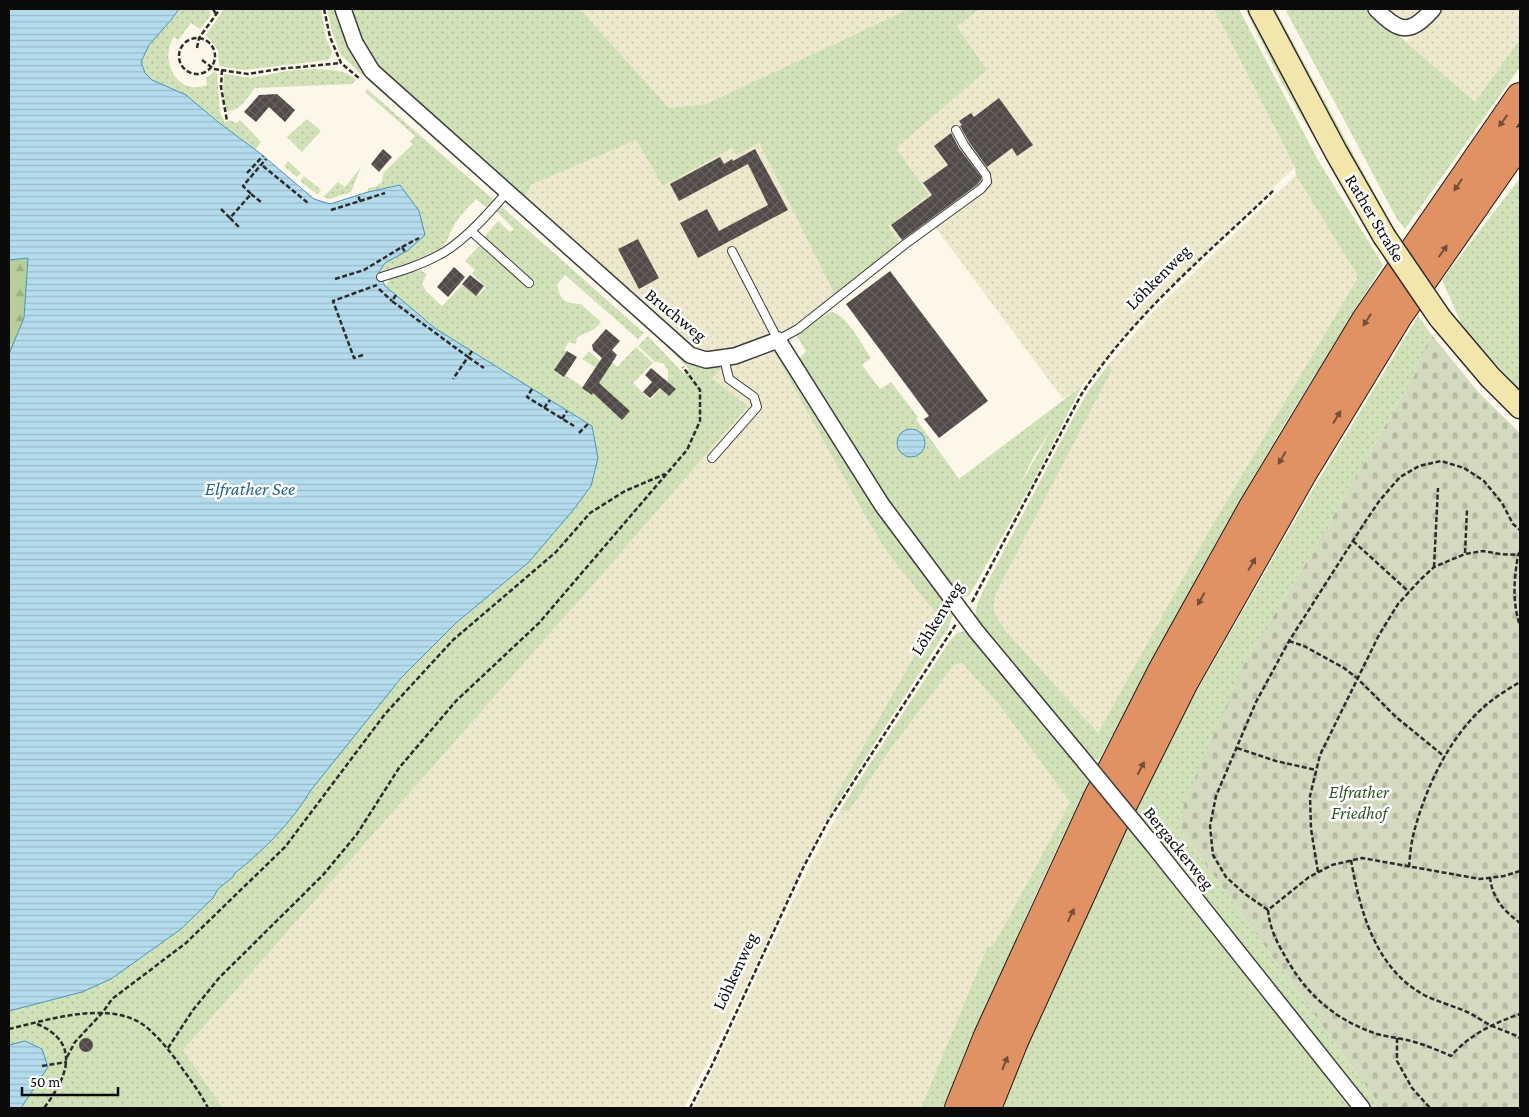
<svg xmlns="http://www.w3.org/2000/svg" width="1529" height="1117" viewBox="0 0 1529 1117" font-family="'Crimson Pro',serif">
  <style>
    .farmland { fill: url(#farmland-dots) }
    .grass { fill: url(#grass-dots); fill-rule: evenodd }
    .forest { fill: url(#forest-firs) }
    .cemetery { fill: url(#cemetery-stones) }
    .water { fill: url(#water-rules); stroke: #4695b9 }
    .building { fill: url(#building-cross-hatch) }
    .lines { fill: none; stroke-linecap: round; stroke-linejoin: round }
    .lane-casing { stroke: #3d3d3d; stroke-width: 10 }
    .street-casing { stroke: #3d3d3d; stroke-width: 18 }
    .secondary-casing { stroke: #2c2c2c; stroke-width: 25 }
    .highway-casing { stroke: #1b1b1b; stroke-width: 30 }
    .path { stroke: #2c2c2c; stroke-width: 2.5; stroke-dasharray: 5 2.5; stroke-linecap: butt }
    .lane { stroke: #fff; stroke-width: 8 }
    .street { stroke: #fff; stroke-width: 15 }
    .secondary { stroke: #f3e6ad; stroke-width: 22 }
    .highway { stroke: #e09264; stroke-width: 28 }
    .street-bridge-casing { stroke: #3d3d3d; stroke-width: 18; stroke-linecap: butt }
    .secondary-bridge-casing { stroke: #2c2c2c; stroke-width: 25; stroke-linecap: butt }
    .street-bridge { stroke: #fff; stroke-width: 15 }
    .secondary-bridge { stroke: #f3e6ad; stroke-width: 22 }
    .oneway { fill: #754e37 }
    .labels { text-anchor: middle; stroke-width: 5; stroke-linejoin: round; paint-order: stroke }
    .street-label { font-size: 18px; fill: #0a0a0a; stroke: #fff }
    .park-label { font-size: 18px; font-style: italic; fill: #335724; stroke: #fff }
    .water-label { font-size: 19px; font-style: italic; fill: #266689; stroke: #fff }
  </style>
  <defs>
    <pattern id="farmland-dots" width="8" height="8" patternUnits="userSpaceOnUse" patternTransform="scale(1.25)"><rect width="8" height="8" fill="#eee9cd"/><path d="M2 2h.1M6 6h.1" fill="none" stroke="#cbc6af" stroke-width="1.8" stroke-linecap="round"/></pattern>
    <pattern id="grass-dots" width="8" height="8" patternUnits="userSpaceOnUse" patternTransform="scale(1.25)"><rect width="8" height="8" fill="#d1e1b8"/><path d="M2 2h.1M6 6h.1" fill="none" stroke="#b2c09d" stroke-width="1.8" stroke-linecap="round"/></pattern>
    <pattern id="forest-firs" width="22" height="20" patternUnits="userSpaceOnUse" patternTransform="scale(1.25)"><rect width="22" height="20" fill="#b6cf9a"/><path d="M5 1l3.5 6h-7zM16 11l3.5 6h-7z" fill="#9bb083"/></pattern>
    <pattern id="cemetery-stones" width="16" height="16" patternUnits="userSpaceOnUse" patternTransform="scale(1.25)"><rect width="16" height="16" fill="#d3dabf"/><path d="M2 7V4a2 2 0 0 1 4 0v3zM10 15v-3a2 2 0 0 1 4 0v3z" fill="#b4baa3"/></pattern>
    <pattern id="water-rules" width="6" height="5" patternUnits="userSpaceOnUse" patternTransform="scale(1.25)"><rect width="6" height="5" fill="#b5dcec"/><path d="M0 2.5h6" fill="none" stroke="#9abbc9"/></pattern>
    <pattern id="building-cross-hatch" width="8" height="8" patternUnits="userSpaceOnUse" patternTransform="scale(1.25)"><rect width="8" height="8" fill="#514a48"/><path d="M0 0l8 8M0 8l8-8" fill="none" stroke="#65605e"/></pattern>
  </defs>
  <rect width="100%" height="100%" fill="#fcf7e9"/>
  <path class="farmland" d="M580,9h329l-203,95 -37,4z
    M980,9h234l81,158 -135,129 -78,90 -19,13 -127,-171 -32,23 -17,-25 42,-31 -34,-47 92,-78 -30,-45z
    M1380,9h48l-23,14z
    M1435,9h85v30l-45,63 -69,-60z
    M636,140l27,46 69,-38 4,7 23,-12 76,152 -35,29 -15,9 -58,17 -23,1 -12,-7 -45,-36 -123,-108 7,-15z
    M1296,175l60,98 1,6 -147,250 -112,204 -92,-102 -11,-15 -2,-10 3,-13 116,-223 -3,-6 43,-51z
    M774,352l93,167 20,33 50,63 -103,184 -9,23 -20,39 -52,110 -69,137h-461l-40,-58 417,-473 148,-171 -37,-29 12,-9z
    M962,663l39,44 69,95 -68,128 -10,16 -5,2 -66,160h-228l16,-30 101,-213 30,-55 9,1 43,-64 62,-82z"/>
  <path class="grass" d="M179,9h30l2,6 -11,14 -9,-6 -13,17 -4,-3c-16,23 4,60 33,48l-1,-7 8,-6 3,1 3,39 5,10 5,-2 6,3 4,-3 21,22 -6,8 -37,-28 -32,-27 -34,-15 -7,-7 -4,-11 8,-17 22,-25z
    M224,9h97l5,29 6,14 -1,4 -3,4 -84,10 -25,-4 -1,-16 -12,-15z
    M327,9h9l32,61 -5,6 -22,-21 -9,-24z
    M351,9h229l89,99 37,-4 203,-95h71l-23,17 30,44 -91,78 33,47 -41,31 12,18 -65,51 -76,-152 -23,12 -4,-7 -69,38 -27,-46 -105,45 -7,15 -146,-132c-10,-18 -24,-38 -27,-59z
    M1214,9h25l79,151 65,105 -101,163 -62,107 -114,212 -8,13 -5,-2 -3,2 -13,-12 -102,-131 2,-13 7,-15 91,-175 14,-24 20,-26 3,6 -116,223c-5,19 -1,23 10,38l92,102 112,-204 147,-250 -1,-6 -60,-98 -1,-8z
    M1245,9h6l117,221 -86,-147z
    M1271,9h4l113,209 -3,1z
    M1285,9h87l34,33 69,60 45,-63v28l-115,162 -8,-10z
    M315,69c15,1 30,0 41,11l-4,4 -97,4c-8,10 -15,24 -29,23l-3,-24 1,-13 27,4 35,-7z
    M371,76l280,248 -3,4 -280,-248z
    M367,89l128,112 -7,8 -12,-10c-8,9 -19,19 -24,30 -3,5 -3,10 -7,14 -16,19 -43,25 -66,29l6,-9 -5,-73 -12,2v-4l10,-2v-2l4,-1 1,-10 30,-29 -3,-3 5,-5 -50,-44z
    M307,119l14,12 -19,21 -15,-15z
    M288,161l13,12 -4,4 -13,-11z
    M361,167l-10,25 -21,7 -7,-2 15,-15 7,5z
    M304,176l17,14 -3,5 -18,-14z
    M1520,178v212l-35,-38 -24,-29 -19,-43z
    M501,206l143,127 -6,6 -73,-64 -8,10c4,16 7,18 24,19l20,18c-7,11 -16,9 -24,16l-1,6 -7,-2 -5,8 11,8 -10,17 18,12 13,-19 -14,-9 7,-8 11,10 8,-3 9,9 19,-20 17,16 -20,20 17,17 18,-20v-10l-5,-7 -8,-1 -17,-16 10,-10 36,38 5,-5 -33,-34 4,-4 34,33 29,4 -11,10 36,28 -148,171 -417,473 40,58h-202l27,-41 -39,-22v-34l73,-19 29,-13 70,-50 32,-31 5,-9 15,-12v-3c30,-23 59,-52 78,-84l90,-112 55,-55 73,-61 45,-53 17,-23 1,-60 -156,-97 -51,-43 6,-8 29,-8 7,4 -5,10 4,7 16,15 22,-23 15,12 7,-8 -14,-13 3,-4 -10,-9 15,-16 48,43 6,-6 -50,-45 14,-16 12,11 4,-3 -18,-18z
    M833,312c14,4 30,34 38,46l-9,7 18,24 11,-7 27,35 -2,2 43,60 123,-93 -47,92 -66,118 -5,1h-7l-75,-100 -83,-138 7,-8 -10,-16 32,-22zM1054,425l-35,62 14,-29z
    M1418,316l13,18 -17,42 -115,199 -53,85 -66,169 202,279h-382l24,-63 114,-252 169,-294z
    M777,351l174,256 2,8 -5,13 -123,194 9,-23 103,-184 -50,-63 -20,-33 -93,-167z
    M964,631l5,1 108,130 -2,2 14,16 -55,118 -91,210h-22l66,-160 5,-2 10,-16 68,-128 -69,-95 -39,-44 -8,2 -62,82 -43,64 -9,-1 111,-171 6,-6z"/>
  <path class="forest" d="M28,258l-4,60 -15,36v-94z"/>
  <path class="cemetery" d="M1431,334l49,60 40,39v675h-138l-202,-279 4,-26 62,-143 53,-85 115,-199z"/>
  <path class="water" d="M9,9h170l-8,11 -22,25 -8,17 4,11 7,7 34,15 32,27 43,32 53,45 16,5 38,-12 32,-7 19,26 6,24 -18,16 -22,12 -6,9 6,14 51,43 156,97 6,32 -7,28 -17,23 -45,53 -73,61 -55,55 -90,112c-19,32 -48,61 -77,84l-1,3 -15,12 -5,9 -32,31 -70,50 -29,13 -73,19v-657l15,-36 4,-60 -19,2z
    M897 443a14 14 0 1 1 28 0a14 14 0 1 1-28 0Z
    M25,1041l17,8 6,18 -27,41h-12v-63z"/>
  <path class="building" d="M277,94l18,16 -10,12 -16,-15 -13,15 -12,-10 15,-17z
    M999,98l34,47 -16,11 -5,-8 -25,19 -18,-25 -9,-16 2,-1 -3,-4 12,-8 3,4z
    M951,133l8,15 22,29v3l-4,5 -75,55 -11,-15 41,-30 -9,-12 25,-18 -14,-19z
    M383,149l9,8 -13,15 -8,-8z
    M755,149l33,61 -90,48 -18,-35 27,-14 12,22 49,-26 -20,-41 -69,37 -9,-17 50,-27 4,7 8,-5 1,2z
    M638,239l21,39 -20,11 -21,-40z
    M454,267l11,10 -17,20 -11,-10z
    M890,271l98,130 -49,37 -15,-19 5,-3 -83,-112z
    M470,275l14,11 -8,10 -14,-12z
    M606,329l14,12 -8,9 5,5 -18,28 31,28 -8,9 -29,-27 -1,2 -10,-7 20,-30 -9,-8 -1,-5z
    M567,351l10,6 -13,20 -10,-7z
    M651,368l25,21 -7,7 -9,-8 -10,10 -7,-6 9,-10 -7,-7z
    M79 1045a7 7 0 1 1 14 0a7 7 0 1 1-14 0Z"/>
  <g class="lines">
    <defs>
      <path id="lane" d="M471,231l58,52
        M732,251l46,89 20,-11 106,-84 77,-56 6,-7 -1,-7 -22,-30 -8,-15
        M381,277c20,-6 40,-12 58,-22 24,-12 51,-43 68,-63
        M712,458l45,-51 -3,-10 -25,-18 -5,-21"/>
      <path id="street" d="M343,9l12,34 17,28 318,284 16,5 29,-4 43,-16 104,165 94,126 103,124
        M1376,9c24,24 34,26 57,0
        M1152,844l210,264"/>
      <path id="secondary" d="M1260,9l76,143 48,84
        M1440,318l50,59 30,30"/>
      <path id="highway" d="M959,1108l29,-72 109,-237 65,-128 90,-162 114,-189 154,-223
        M987,1108l27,-67 101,-221 69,-138 118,-208 96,-158 122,-175"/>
    </defs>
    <use href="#lane" class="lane-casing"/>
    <use href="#street" class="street-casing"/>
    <use href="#secondary" class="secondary-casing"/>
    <use href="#highway" class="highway-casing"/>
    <path class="path" d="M213,9l3,5
      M324,9l6,28 11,26 19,16
      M179 56a18 18 0 1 1 36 0a18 18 0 1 1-36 0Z
      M197,48l2,-10 21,-29
      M202,60l12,9 34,5 31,-5 62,-6
      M222,70l-1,17 6,34
      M263,166l45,37
      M247,173l16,-17
      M251,194l10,8
      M360,201l25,-8
      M221,209l9,9 21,-24 -8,-8 23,-27
      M331,210l29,-9 -2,-6
      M230,218l9,9
      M402,247l17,-9
      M335,279l29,-9 38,-23 3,5
      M379,289l13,12
      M396,295l-4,6 76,56 -15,22
      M472,351l-4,6 16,11
      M363,355l-9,3 -21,-57 44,-16
      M532,389l-5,8 47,29
      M544,408l6,-8
      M562,419l5,-8
      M579,433l9,-9
      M1353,541l56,51
      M1520,552l-2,3c-4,25 -6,46 2,71
      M1465,553l2,-43
      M1434,567l4,-79
      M972,602l109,-207c51,-79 126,-141 193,-205
      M1289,641l15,5 40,22 13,10 39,39 49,40
      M1237,748l39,13 40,9
      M1351,860c9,52 25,110 75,136 13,6 27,10 39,15 10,4 18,11 27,15 10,4 19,7 28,12
      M1409,867c1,-11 2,-24 5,-35 12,-46 38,-101 77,-131 9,-7 19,-13 29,-19
      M1520,871l-16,5 -24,3 -118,-21 -30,7 -23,12 -41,33c2,21 10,34 21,53 21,35 49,58 88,71 11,3 23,4 34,7 14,4 27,9 40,15 18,-21 43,-33 69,-42
      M1318,872l-7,-43 -1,-33 10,-41 59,-120 19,-31 22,-24 14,-13 31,-13 18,-3 17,3 18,1
      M1490,877c2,21 14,34 30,46
      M1268,910l-23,-16 -19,-17 -13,-22 -3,-29 6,-30 40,-94 33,-61 76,-119 15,-22 20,-23 19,-11 22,-5 23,7 20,13 18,22 11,21 7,6
      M37,1024c45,19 30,54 7,84
      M9,1029c38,-9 94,-27 130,-7 14,8 31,29 40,42 10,14 21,28 29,44
      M1397,1038v23l15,27 18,20
      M168,1048l25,-38 26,-32 104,-103 34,-41 42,-66 57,-67 83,-78 148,-173 13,-29v-31l-17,-23
      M67,1057l8,-15 28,-30 9,-13 74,-56 99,-96 100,-133 68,-74 103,-88 34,-39 35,-22 40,-17
      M42,1066l25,-4
      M690,1108l22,-43 91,-197 25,-47 128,-197"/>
    <use href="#lane" class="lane"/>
    <use href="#street" class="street"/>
    <use href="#secondary" class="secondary"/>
    <use href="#highway" class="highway"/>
    <defs>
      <path id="street-bridge" d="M1079,755l73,89"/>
      <path id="secondary-bridge" d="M1384,236l56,82"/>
    </defs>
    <use href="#street-bridge" class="street-bridge-casing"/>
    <use href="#secondary-bridge" class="secondary-bridge-casing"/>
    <use href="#street-bridge" class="street-bridge"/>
    <use href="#secondary-bridge" class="secondary-bridge"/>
  </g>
  <defs><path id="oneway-solid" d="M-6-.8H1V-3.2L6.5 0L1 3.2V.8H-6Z" transform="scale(1.25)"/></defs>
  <g class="oneway">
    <use href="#oneway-solid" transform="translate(1503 121) rotate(126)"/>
    <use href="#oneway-solid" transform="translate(1458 185) rotate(124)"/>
    <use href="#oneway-solid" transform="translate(1443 251) rotate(-55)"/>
    <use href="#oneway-solid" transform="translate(1367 320) rotate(123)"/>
    <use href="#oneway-solid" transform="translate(1337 417) rotate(-59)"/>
    <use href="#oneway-solid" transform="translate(1282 458) rotate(121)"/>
    <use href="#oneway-solid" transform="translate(1252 564) rotate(-60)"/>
    <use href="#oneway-solid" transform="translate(1201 599) rotate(119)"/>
    <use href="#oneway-solid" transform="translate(1141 768) rotate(-63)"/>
    <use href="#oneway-solid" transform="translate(1071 915) rotate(-65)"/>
    <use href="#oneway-solid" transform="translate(1005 1063) rotate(-68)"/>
  </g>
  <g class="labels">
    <g class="street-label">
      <text transform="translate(1375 218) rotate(59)" y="6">Rather Straße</text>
      <text transform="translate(1158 277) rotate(-45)" y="6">Löhkenweg</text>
      <text transform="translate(676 315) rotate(39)" y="6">Bruchweg</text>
      <text transform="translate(937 618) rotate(-58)" y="6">Löhkenweg</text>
      <text transform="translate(1179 848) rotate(51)" y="6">Bergackerweg</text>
      <text transform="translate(735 971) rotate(-65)" y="6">Löhkenweg</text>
    </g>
    <g class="park-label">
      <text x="1359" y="798">Elfrather<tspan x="1359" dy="21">Friedhof</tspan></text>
    </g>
    <g class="water-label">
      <text x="250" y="495">Elfrather See</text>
    </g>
  </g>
  <rect width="1529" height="1117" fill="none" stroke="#0a0a0a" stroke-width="20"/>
  <path d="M22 1087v8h96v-8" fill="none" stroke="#0a0a0a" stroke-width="2.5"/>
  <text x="30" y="1087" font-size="15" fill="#0a0a0a" stroke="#ffffff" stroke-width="4" paint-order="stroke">50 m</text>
</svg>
